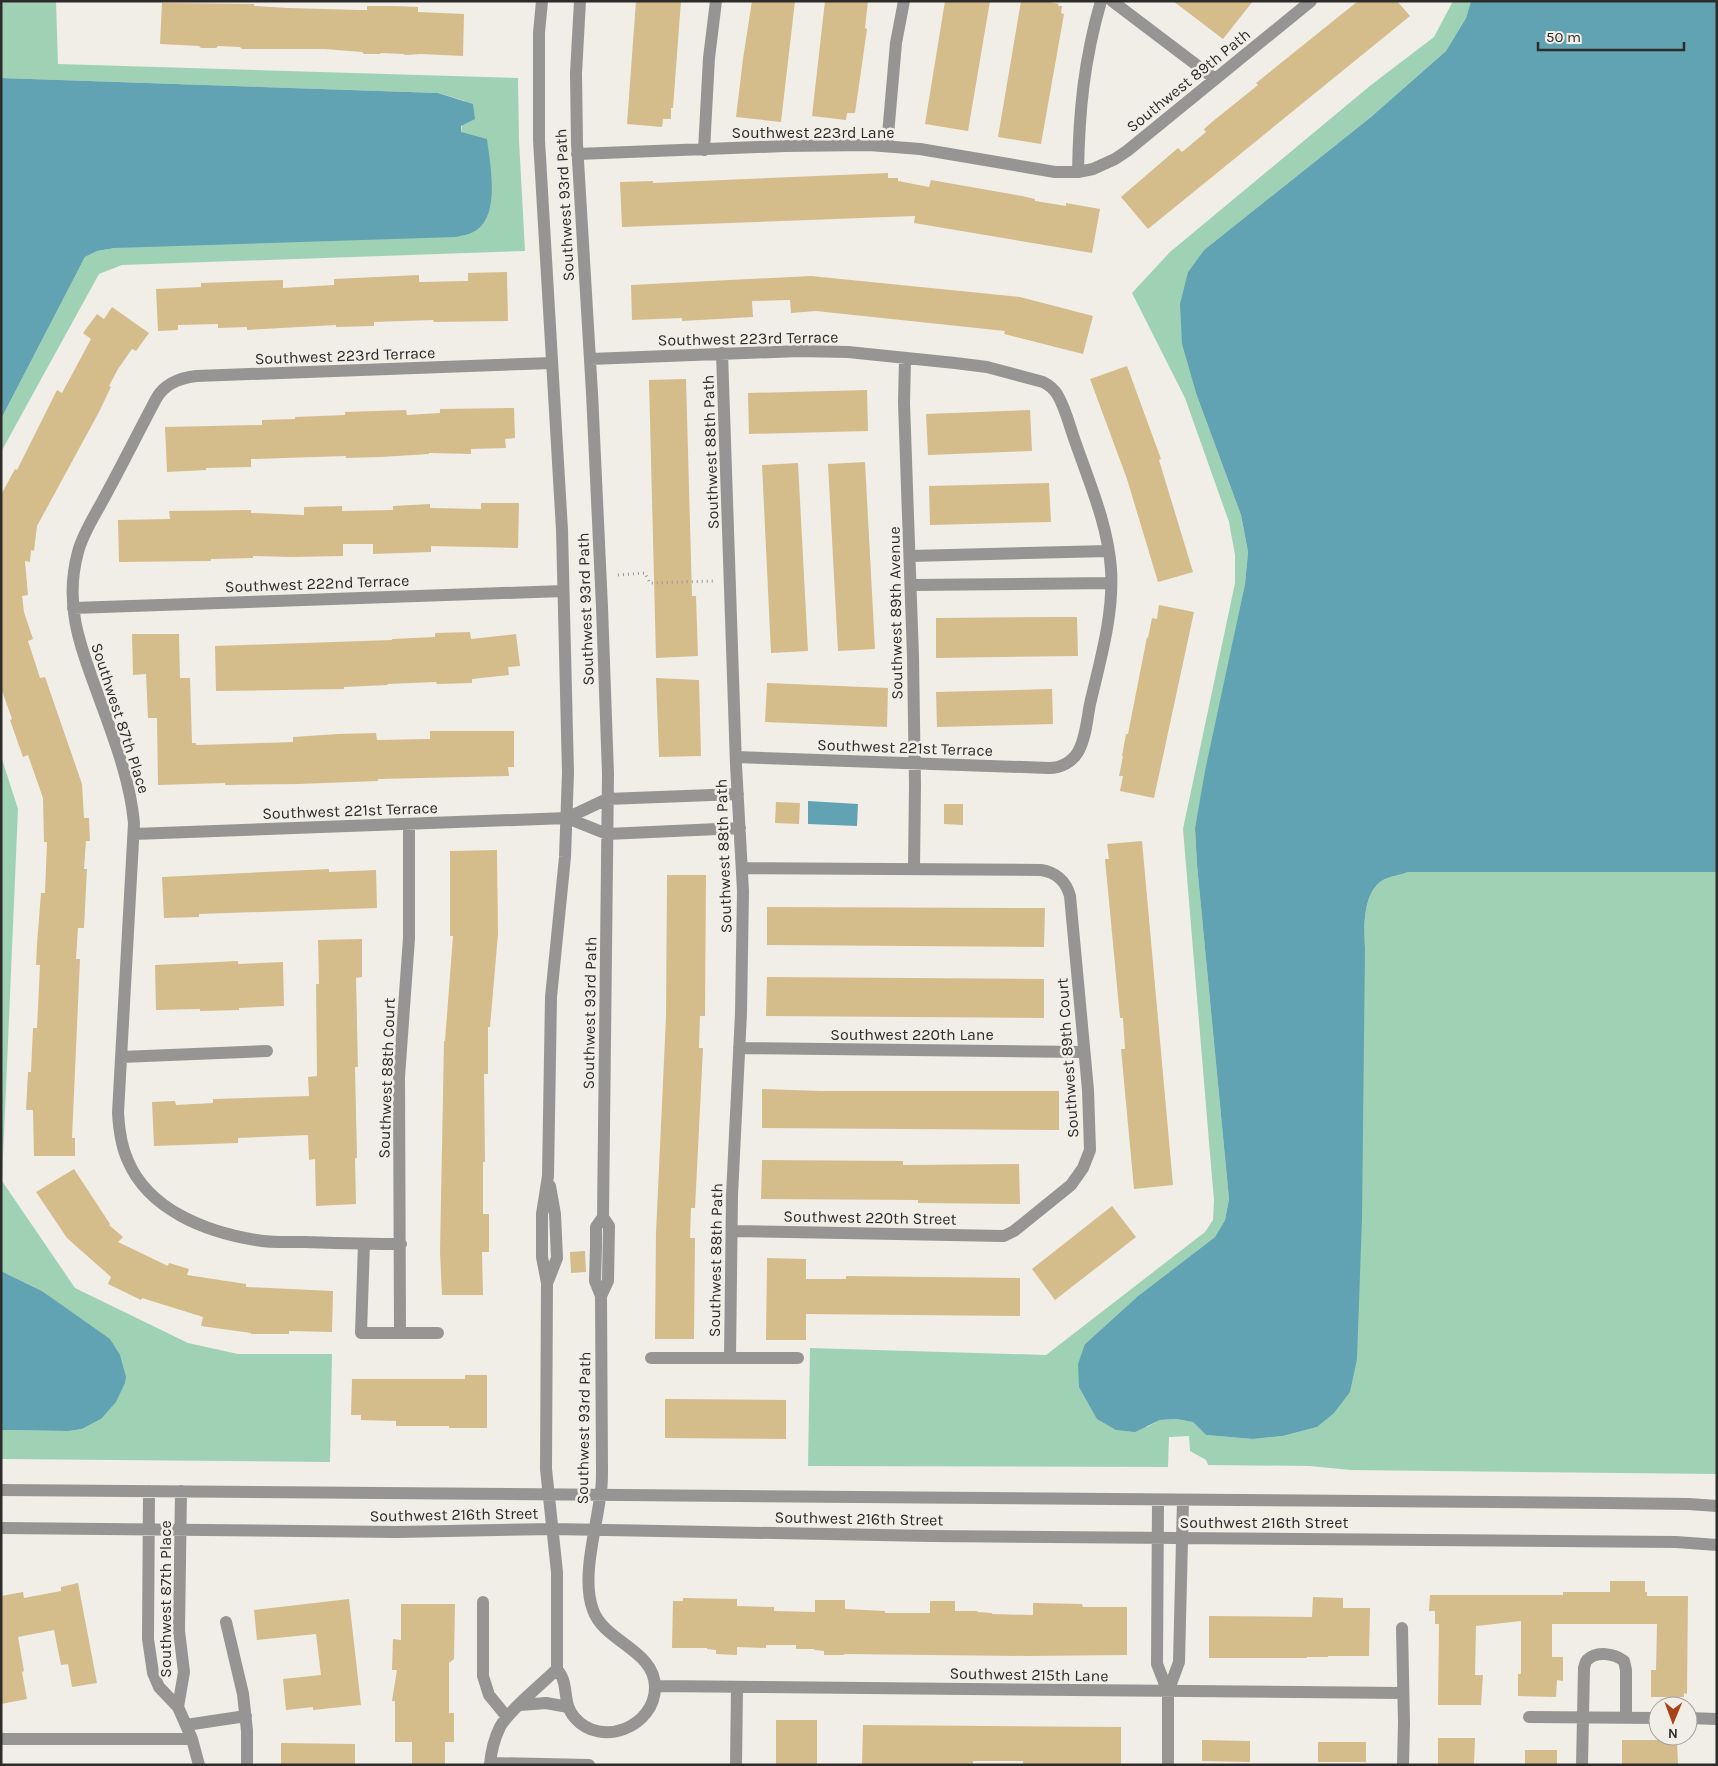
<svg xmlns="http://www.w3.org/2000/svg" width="1718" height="1766" viewBox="0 0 1718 1766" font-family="Karla,sans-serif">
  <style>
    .green { fill: #9fd2b4 }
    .water { fill: #62a3b3 }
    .building { fill: #d5bc8b }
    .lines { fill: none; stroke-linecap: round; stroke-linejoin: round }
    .path { stroke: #9b9995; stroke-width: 3; stroke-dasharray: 1 4; stroke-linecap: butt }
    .minor { stroke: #969593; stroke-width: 12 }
    .labels { text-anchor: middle; stroke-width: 5; stroke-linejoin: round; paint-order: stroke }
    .street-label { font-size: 16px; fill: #2d2c2a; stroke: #f1eee8 }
  </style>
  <rect width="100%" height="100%" fill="#f1eee8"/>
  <path class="green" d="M1,1h55l2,63 460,14 1,62 6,111 -403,14 -23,9 -98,178v-33l84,-162 12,-6 18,-3 375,-45 1,-24 -30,-47 4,-31 -27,-8 -437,-15z
    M1453,1h18l-5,17 -20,33 -75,66 -167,133 -16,22 9,124 44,119 7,37 -3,32 -50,244 2,37 32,334 -4,21 -10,17 -77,59 -53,48 62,83 13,-7 16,-1 17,3 13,13 47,4 30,-3 34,-9 48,-479c-1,-20 -3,-58 20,-69 7,-3 16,-4 23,-7h309v602l-366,-4 -42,-4 -101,-1 -2,-5 -16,-9 -1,-15 -20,1 -1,30 -360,-1 2,-118 236,7 159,-123 8,-12 1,-20 -4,-46 -27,-325 52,-246v-28l-6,-33 -44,-124 -53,-105 38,-41 201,-167 63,-48z
    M1,756l17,53 -16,372 73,107 113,55 50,11h94l-2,108 -329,-3v-29l68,1 13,-2 19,-10 -31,-107 -28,-21 -41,-20z"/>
  <path class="water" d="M1471,1h246v871h-309c-7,3 -16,4 -23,7 -23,11 -21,49 -20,69l-3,271 -5,140 -7,33 -16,21 -17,14 -34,9 -30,3 -47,-4 -13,-13 -17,-3 -16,1 -25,12 -19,-2 -19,-11 -18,-32 -1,-23 7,-20 53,-48 77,-59 10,-17 4,-21 -32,-334 -2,-37 10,-57 40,-187 3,-32 -7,-37 -44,-119 -15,-52 -2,-40 8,-32 16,-22 167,-133 75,-66 20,-33z
    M1,78l437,15 35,11 2,15 -14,7v6l26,7c3,25 13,72 -9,90 -6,5 -14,6 -22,8l-341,11 -18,3 -12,6 -84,162z
    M808,801l50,3 -1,22 -49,-2z
    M1,1271l41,20 68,48 10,16 6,22 -1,6 -9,19 -15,17 -19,10 -13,2 -68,-1z"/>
  <path class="building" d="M636,1h45l-8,107h-2v11h-8l-1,8 -35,-3z
    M752,1h43l-14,121 -45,-5 7,-58z
    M825,1h43l-3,27 2,1 -12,84h-8l-1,7 -34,-4z
    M945,1h45l-22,130 -43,-7z
    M1021,1h24l14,3 -1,2h4l-1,7 3,1 -23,130 -43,-7z
    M1173,1h80l-30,38z
    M1358,1h39l13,15 -262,213 -27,-32 57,-49 4,4 24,-20 -2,-3 8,-7 46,-37 -2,-2z
    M162,3l92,1v2l35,2 70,2h8v-4h26l25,1v5l46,2 -1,42 -42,-2 -16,1 -1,-1 -23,-1 -1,1h-16l-2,-2 -38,-3h-82l-2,-2 -22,-1 -2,2h-15l-2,-2 -39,-2z
    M888,173v5h10v3l31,6 2,-7 91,16 13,3v2l31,5v-3l34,6 -8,44 -178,-30 1,-7 -293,11 -2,-45 33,-1v2z
    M507,272l1,49 -74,1 -1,-2 -59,2v4l-38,1v-2l-89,5v-3l-29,1v-4l-40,1v5l-20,1 -2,-42 45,-2v-4l82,-3v8l51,-3v-6l85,-4v7l49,-1v-8z
    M811,276l209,21 73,19 -10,38 -79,-20 1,-3 -189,-20 -25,2 -1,-13 -38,1 1,16 -71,4v-3l-50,2 -1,-35z
    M112,307l37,26 -13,18 -4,-2 -14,20 -9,17 2,1 -12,25 -62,114 -3,25 -3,-1 -1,12 -5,-1 3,34 -6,1 2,16 9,27 -5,2 12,37 5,-1 37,107 2,34h5l1,23h-4l-2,28h3l-3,59h-6l-2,31h4l-8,179h3v18h-41l-1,-46h-7l2,-38h3l2,-44h4l3,-63h-4l1,-21 4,-51h4l2,-51h-3l-1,-44 -15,-43 -5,2 -13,-37 2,-1 -11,-31v-193l14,-26 2,1 40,-80 5,3 29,-54 -8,-6 14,-19 7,5z
    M1127,366l34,93 -2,1 34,112 -35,10 -31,-103 -37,-100z
    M686,379l6,217h4l2,60 -42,2 -7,-278z
    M867,390l1,41 -119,3 -1,-41z
    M514,408l1,30 -10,1 1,9 -35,1v5l-42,-1v1l-48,3 -35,1v-2l-95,3v8l-45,1v2l-39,2 -2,-45 97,-2v-5l33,-1v-2l50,-2v-3l61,-2 1,5 33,-2v-4z
    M1030,410l2,41 -104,4 -2,-41z
    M865,462l10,187 -37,2 -10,-187z
    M798,463l10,188 -37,2 -9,-188z
    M1049,483l2,39 -121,3 -1,-39z
    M481,503h38l-1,45 -87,-2v6l-58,2v-10h-30v12l-52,1 -38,-1v2l-42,1v2l-92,1 -1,-42 52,-1 -1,-8 82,-1v3l53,2v-8l38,-1v5l51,-1v-4l37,-2v4l51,1z
    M1159,605l35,7 -40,186 -34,-7 3,-15h-4l4,-20h-1l4,-22h2l19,-97 1,1 4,-20 5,1z
    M1054,617h23l1,39 -142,2v-40z
    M470,632l1,7 45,-5 4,32 -12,1 1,8 -37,4v4l-35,1 -1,-2 -49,2 1,1 -44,2v2l-128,2 -1,-45 177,-6v-1l43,-2v-4z
    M132,634h47l1,44h10l2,65h4v2l97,-3v-5l45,-3 38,-1 1,7 53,-1v-8h84v36h-6l1,9 -131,3v2l-80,3 -73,1v-2l-67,2 -1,-67h-9l-2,-44 -13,1z
    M656,678l43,2 2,76 -42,1z
    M767,683l121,5 -1,39 -122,-5z
    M1052,689l1,35 -116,3 -1,-35z
    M776,802l24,1 -1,21 -24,-1z
    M944,804h19v21l-19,-1z
    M1142,841l31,344 -39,4 -13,-140h4l-2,-31h-3l-15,-159h4l-2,-15z
    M497,850l1,84 -8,93h-2v47h-4l1,88h-2v52h6v38h-7l1,43h-41l-2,-43 4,-211h1l8,-105h-3v-85z
    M329,869v3l47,-2 1,38 -178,6v3l-35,1 -2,-41z
    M667,875h39l-1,141h-5l-1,32h4l-4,81 -4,79h-4l-1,30h5l-1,101h-39l1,-106 10,-216z
    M767,907l278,1 -1,39 -277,-2z
    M362,939v38l-6,1 2,89h-3l2,91h-2l1,46 -40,2 -1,-47 -6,1 -1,-25 -70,3v5l-84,3 -2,-44 23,-1 1,4 37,-2v-4l96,-3 -1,-19 9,-1 -1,-92h3l-1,-44z
    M238,961v3l45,-2 1,44 -45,2v2l-39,1v-2l-44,1 -1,-45z
    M767,977l277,2v39l-278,-2z
    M762,1089l59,2h238v39l-297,-2z
    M762,1160l141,1v4l116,-1 1,40 -102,-1v-3l-157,-1z
    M74,1169l36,55 -1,1 14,12 -5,5 50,24 1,-3 20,6 -2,6 59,9v3l87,4 -1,41 -43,-1v3h-38v-1l-50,-7 2,-9 -61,-19 -1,2 -33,-16 3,-7 -44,-39 -31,-46z
    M1112,1206l24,31 -81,63 -23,-31z
    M585,1251l1,21 -15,1 -1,-21z
    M767,1258l39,1v20h40v-3l174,2v38l-214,-2v26h-40z
    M465,1375h22v53h-38v-2h-53v-5l-35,-1v-5h-10l1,-36h113z
    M665,1399l121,1v39l-121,-1z
    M1610,1581h35v11h2v4h41l-1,98 -3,-1v4h-33v-27h5l1,-46h-105v33h11v24l-6,-1 -1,17 -38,-1v-22h3v-53l-45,5 -1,49h8l-2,30h-43l1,-81h-4v-13h-6l1,-16h133v-3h47z
    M78,1583l19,100 -25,4 -4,-23 -7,1 -7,-35 -36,7 6,34 -2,1 5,27 -26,5v-108l22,-4 1,6 37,-7v-4z
    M1313,1597l30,1v10h27l-1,48h-41v1h-21v1h-98v-42l103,1z
    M683,1598l54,1v7l37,1v4l41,1v-12h30v9l40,2v2h45v-12h25v10h23l-1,1 15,1v1l41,1v-12l49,1 1,3h44v48l-99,1 -184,-2v1h-20v-4l-10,-1 1,-1h-19v-4h-30v3l-29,-1v8l-21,-1v-4l-9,-1v-1h-35l1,-47h10z
    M349,1599l12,106 -48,5v-3l-27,3 -3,-31 38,-4 -5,-41 -59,6 -3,-30z
    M401,1604h54l-1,55 -5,4v50h5v29h-9v23h-33v-23h-17v-41h-3l5,-31h-5l1,-31 8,1z
    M776,1720h41v45h-41z
    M863,1725l258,2v38h-98v-4h-50v4h-111z
    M1438,1738h37l-1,27h-36z
    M1202,1740l48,1v21l-48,-1z
    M1622,1740h55l1,25h-56z
    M1318,1742h48v20h-48z
    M281,1743l74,1v21h-74z
    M1525,1750h32v15h-32z"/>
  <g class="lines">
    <path class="path" d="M618,575l27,-2 5,10 63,-2"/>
    <path class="minor" d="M542,1l-3,32v107l23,390 6,243 -3,84 -14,140 -3,179 -6,38v43l5,26 -1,186 11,103v97c3,4 6,9 7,14 3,13 1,24 11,35 26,30 80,9 80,-31 0,-37 -51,-45 -62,-77 -12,-32 3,-79 7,-113 2,-8 2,-17 2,-26l-1,-175 -6,-15 1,-34v-20l7,-10 5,-443 -6,-167 -10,-214 -15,-249 -1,-71 4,-72
      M1112,1l103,78
      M887,146l9,-103 8,-42
      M704,150l5,-92 7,-57
      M577,154l208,-8 84,-1 51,4 135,23h23l15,-3 22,-10 12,-8 184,-150
      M1078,172c1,-61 6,-112 23,-171
      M722,353l14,412 7,126 -2,122 -9,182 -2,163
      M905,358l-1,45 9,254 2,128 -1,83
      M590,359l209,-8 49,1 107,11 32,4 56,15c6,3 10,6 14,12 9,15 13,34 19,50 14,40 32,82 35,125 3,45 -11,92 -21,135 -3,15 -4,34 -12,48 -6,10 -17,16 -29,16l-313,-11
      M911,556l197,-5
      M912,585l199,-2
      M73,608l490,-17
      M567,818l40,-19 131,-5
      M134,834l433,-16 40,16 133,-6
      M739,1048l345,4
      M121,1057l146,-6
      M732,1231l272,5 10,-5 57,-46 12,-17 7,-18 -2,-60 -18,-194c-4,-15 -15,-24 -29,-26l-299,-2
      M364,1244l-3,89h77
      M401,1244c-32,0 -64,-1 -96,-2 -16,0 -33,1 -49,-2 -50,-8 -107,-30 -128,-79 -7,-15 -9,-31 -10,-48l16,-290c-4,-45 -22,-89 -37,-131 -18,-49 -33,-89 -19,-140 5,-19 16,-35 25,-52 18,-33 35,-67 53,-101 8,-15 23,-21 40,-23l356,-13
      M548,1281l9,-23 -2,-44 -5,-28
      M601,1296l7,-15 1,-55 -6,-9
      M400,1333l-1,-256 10,-139v-114
      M651,1358h147
      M1,1490l1605,13 83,1 28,2
      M149,1491l-1,148 5,34 6,14 19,20 14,32 7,26
      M1158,1500l-1,164 11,28
      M1,1528l396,4 156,-3 378,7 745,6 41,3
      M483,1602v74l6,19 18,22
      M226,1622l17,72 4,37v34
      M1402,1628l2,95 -1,42
      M655,1686l748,7
      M520,1705l26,-2 22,4
      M178,1707l6,-35 -5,-41 2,-140
      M1529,1717l129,1
      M1688,1718l29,1
      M186,1725l60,-9
      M1,1739h191
      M490,1763l99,2
      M490,1765c1,-13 4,-26 10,-38 9,-17 42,-43 57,-58
      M736,1765l1,-78
      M1168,1765v-73l11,-30 4,-162
      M1582,1765l2,-97c1,-3 1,-6 3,-8 10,-10 28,-6 37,1l2,9v47"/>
  </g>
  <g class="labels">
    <g class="street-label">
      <text transform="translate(1188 80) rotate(-39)" y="6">Southwest 89th Path</text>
      <text x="813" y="138">Southwest 223rd Lane</text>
      <text transform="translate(564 205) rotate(-93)" y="6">Southwest 93rd Path</text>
      <text transform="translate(748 338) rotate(-1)" y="6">Southwest 223rd Terrace</text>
      <text transform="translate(345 355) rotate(-2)" y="6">Southwest 223rd Terrace</text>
      <text transform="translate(710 452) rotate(-92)" y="6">Southwest 88th Path</text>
      <text transform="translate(317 583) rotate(-2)" y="6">Southwest 222nd Terrace</text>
      <text transform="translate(585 609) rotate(-92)" y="6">Southwest 93rd Path</text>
      <text transform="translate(895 613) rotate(-91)" y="6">Southwest 89th Avenue</text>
      <text transform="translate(121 718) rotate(72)" y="6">Southwest 87th Place</text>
      <text transform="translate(905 747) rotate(2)" y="6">Southwest 221st Terrace</text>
      <text transform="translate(350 810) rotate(-2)" y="6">Southwest 221st Terrace</text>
      <text transform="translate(723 856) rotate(-92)" y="6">Southwest 88th Path</text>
      <text transform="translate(589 1013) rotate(-89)" y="6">Southwest 93rd Path</text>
      <text x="912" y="1040">Southwest 220th Lane</text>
      <text transform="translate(1067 1058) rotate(-94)" y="6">Southwest 89th Court</text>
      <text transform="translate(386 1078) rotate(-88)" y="6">Southwest 88th Court</text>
      <text transform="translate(870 1217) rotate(1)" y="6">Southwest 220th Street</text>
      <text transform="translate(715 1260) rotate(-89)" y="6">Southwest 88th Path</text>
      <text transform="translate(583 1428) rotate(-89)" y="6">Southwest 93rd Path</text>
      <text transform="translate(454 1514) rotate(-1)" y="6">Southwest 216th Street</text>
      <text transform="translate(859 1518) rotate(1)" y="6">Southwest 216th Street</text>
      <text x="1264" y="1528">Southwest 216th Street</text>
      <text transform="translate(165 1599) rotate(-90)" y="6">Southwest 87th Place</text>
      <text transform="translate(1029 1674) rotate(1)" y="6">Southwest 215th Lane</text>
    </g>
  </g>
  <rect width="1718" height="1766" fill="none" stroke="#2d2c2a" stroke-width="5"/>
  <g transform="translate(1673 1721) rotate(181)"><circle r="24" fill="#f1eee8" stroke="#a3a09c"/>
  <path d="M0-4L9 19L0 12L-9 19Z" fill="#a84318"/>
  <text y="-8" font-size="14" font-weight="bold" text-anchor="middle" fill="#2d2c2a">N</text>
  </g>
  <path d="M1538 42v8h146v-8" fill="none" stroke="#2d2c2a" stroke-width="2.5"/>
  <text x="1546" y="42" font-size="15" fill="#2d2c2a" stroke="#f1eee8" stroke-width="4" paint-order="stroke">50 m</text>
</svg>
